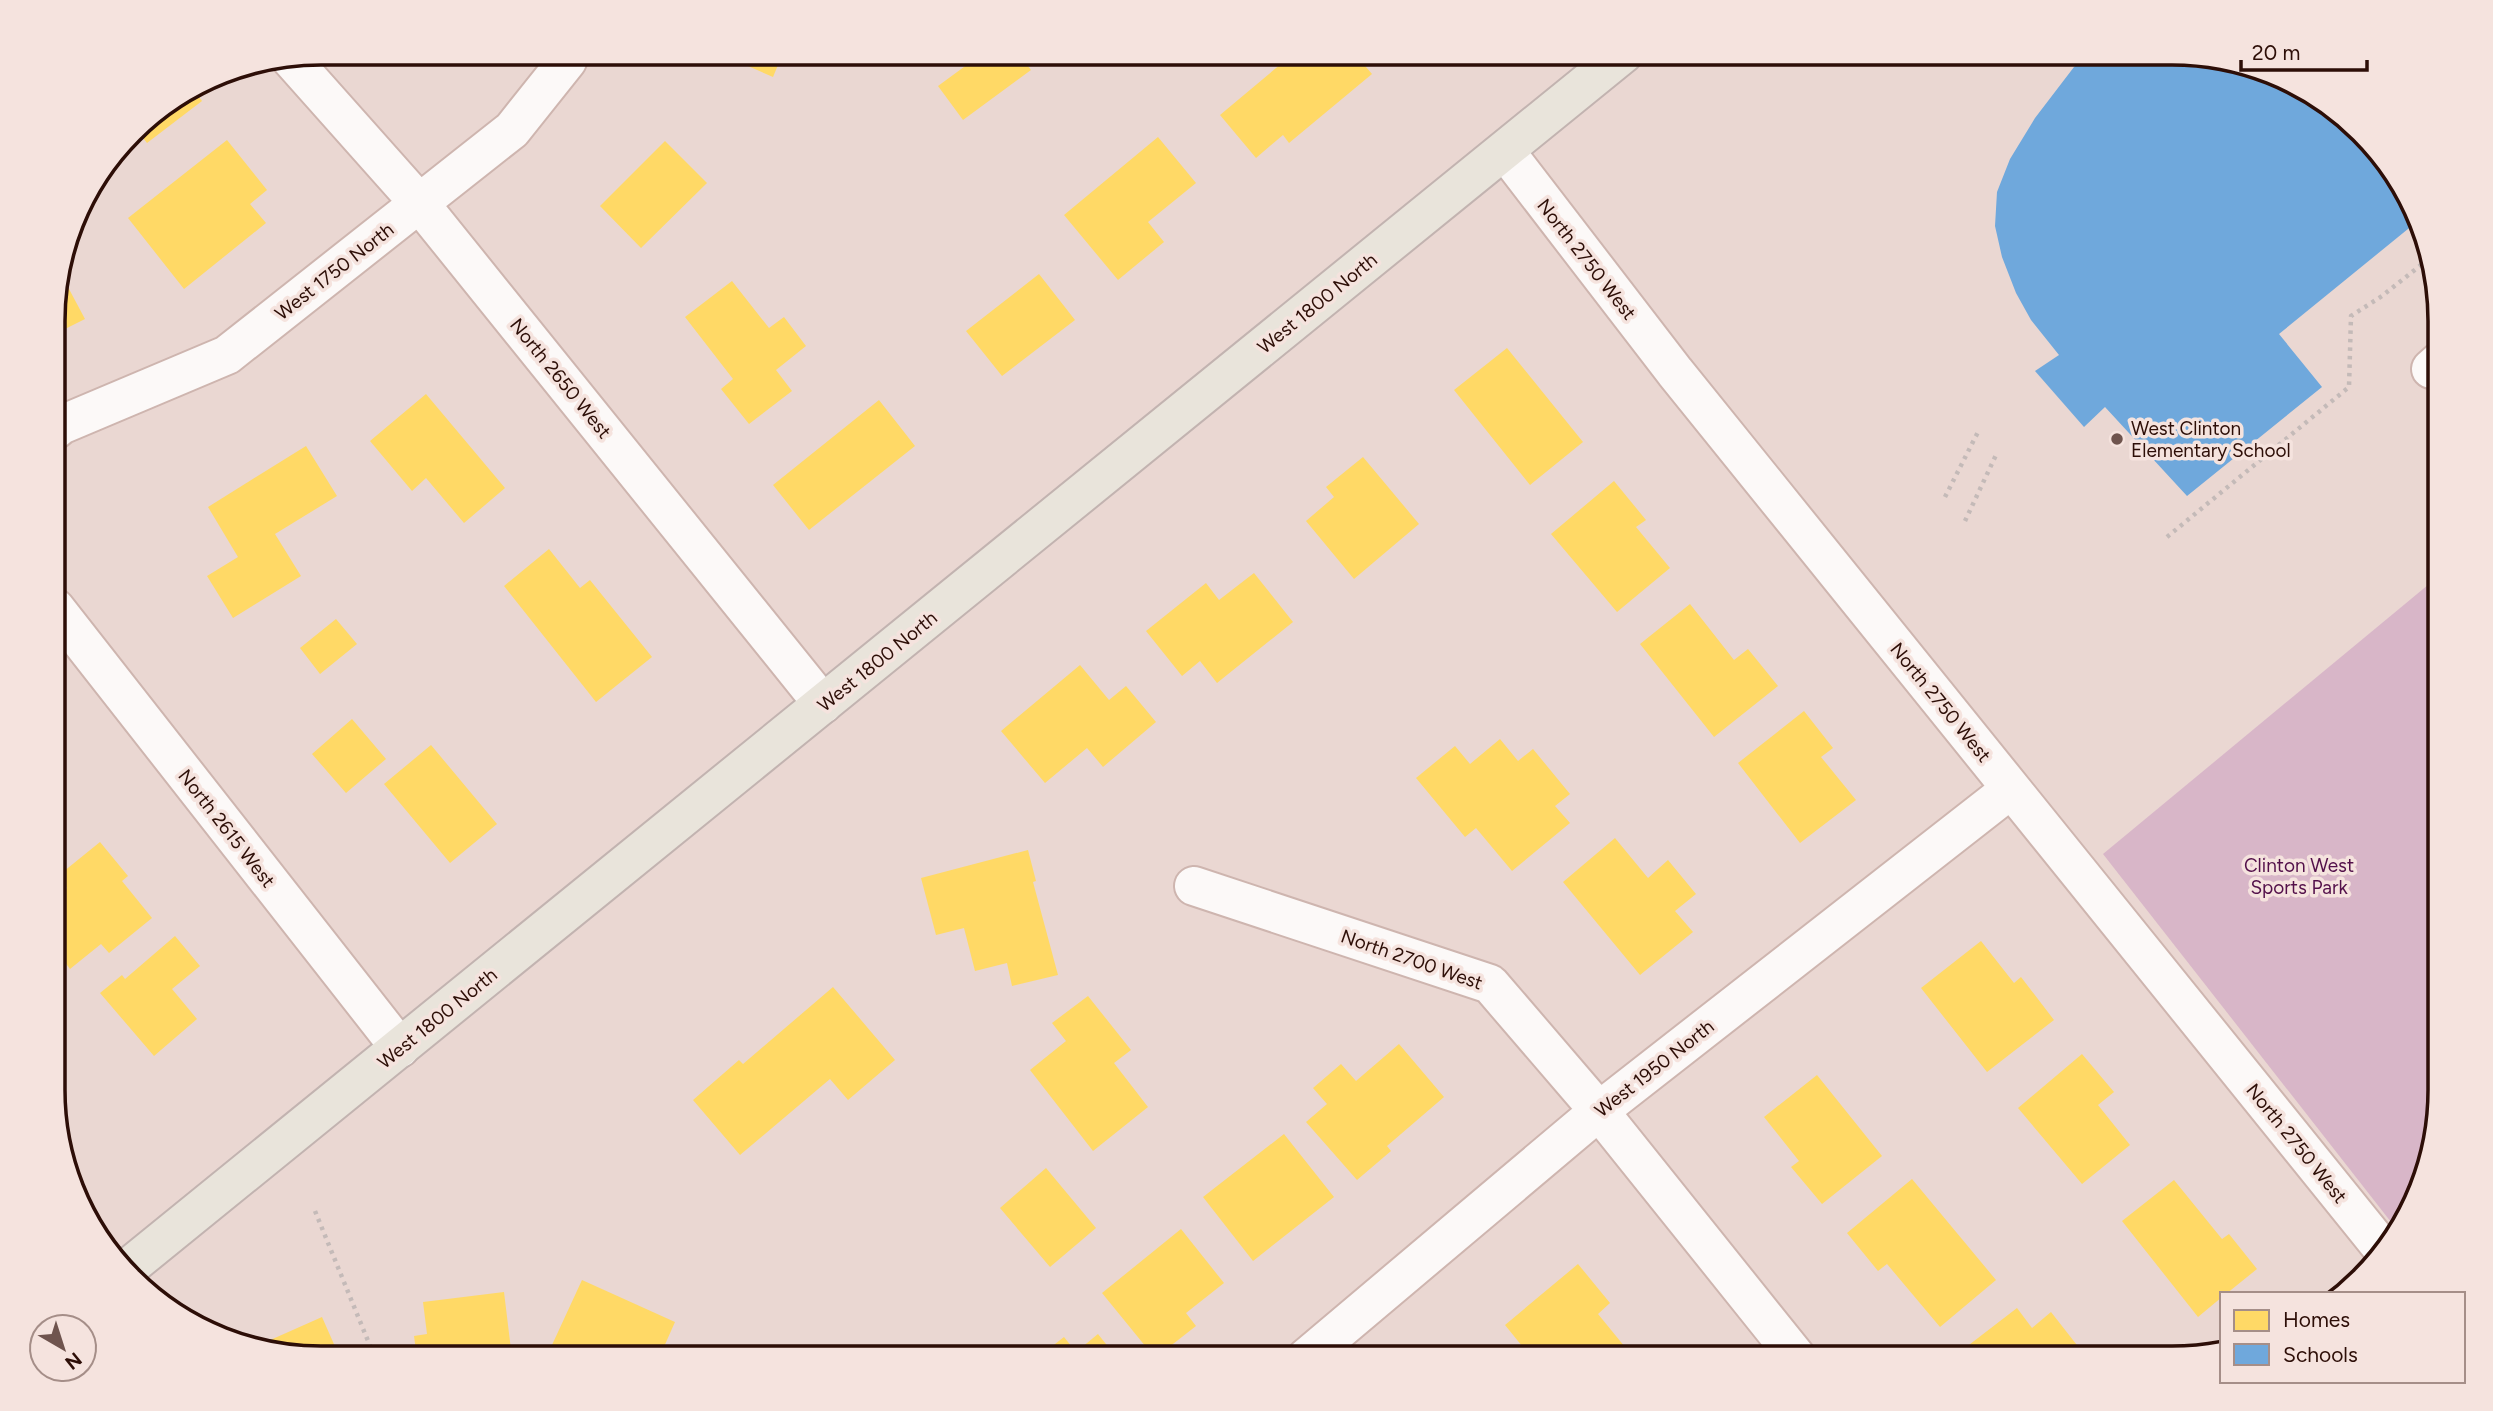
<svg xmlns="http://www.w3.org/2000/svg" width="2493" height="1411" viewBox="0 0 2493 1411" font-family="Figtree,sans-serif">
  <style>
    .green { fill: #d8b6c8 }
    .homes { fill: #ffd966 }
    .schools { fill: #6fa8dc }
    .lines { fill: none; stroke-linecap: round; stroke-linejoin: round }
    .minor-casing { stroke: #ceb5af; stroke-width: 42 }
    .major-casing { stroke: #c2b3b0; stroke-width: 42 }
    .path { stroke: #c4bab8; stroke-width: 4.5; stroke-dasharray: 3.5 5; stroke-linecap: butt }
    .minor { stroke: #fcf9f8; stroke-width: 38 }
    .major { stroke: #e9e4db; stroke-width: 38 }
    .poi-dot { fill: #6f544e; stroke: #f5e3de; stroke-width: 2.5 }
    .labels { text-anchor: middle; stroke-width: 7; stroke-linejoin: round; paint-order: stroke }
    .street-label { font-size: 19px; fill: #2d0e07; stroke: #f5e3de }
    .poi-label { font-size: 19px; fill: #2d0e07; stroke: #f5e3de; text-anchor: start }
    .park-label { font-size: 19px; fill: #53104a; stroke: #f5e3de }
    .rim { fill: none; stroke: #2d0e07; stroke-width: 3.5 }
  </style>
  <rect width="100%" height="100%" fill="#ead7d2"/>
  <path class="green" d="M2440,575v532l-35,117 -7,7 -295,-377z"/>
  <path class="homes" d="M718,53h65l-10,24z
    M983,53h35l13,17 -68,50 -25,-34z
    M1294,53h60l18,21 -83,69 -6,-8 -27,23 -36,-43z
    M193,89l9,12 -55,42 -11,-14 8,-10z
    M1158,137l38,46 -48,39 16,20 -46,38 -54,-65z
    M227,140l40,50 -17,14 16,19 -82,66 -56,-71z
    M665,141l42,42 -66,65 -41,-42z
    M61,274l24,45 -30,15v-48l3,-11z
    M1039,274l36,46 -73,56 -36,-45z
    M732,281l37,47 15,-11 22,29 -30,24 16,21 -43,33 -28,-35 12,-10 -48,-62z
    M1507,348l76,94 -53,43 -76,-95z
    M426,394l79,94 -41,35 -38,-45 -14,13 -42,-50z
    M879,400l36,46 -106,84 -36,-45z
    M306,446l31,50 -62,38 26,42 -68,42 -26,-42 31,-19 -30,-50z
    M1363,457l56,67 -65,55 -48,-58 28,-24 -8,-10z
    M1614,481l32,39 -10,7 34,41 -53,44 -66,-78z
    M549,549l31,39 10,-8 62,77 -56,45 -92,-116z
    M1254,573l39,49 -76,61 -17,-22 -18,15 -36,-45 60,-48 13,17z
    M1690,604l44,56 14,-11 30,37 -64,51 -74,-93z
    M336,619l21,25 -37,30 -20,-26z
    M1080,665l29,35 17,-14 30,36 -53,45 -16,-19 -42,35 -44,-52z
    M1804,711l29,37 -12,9 35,43 -56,43 -62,-80z
    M352,719l34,40 -40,34 -34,-39z
    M1500,739l18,22 15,-12 37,45 -15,12 15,17 -58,48 -36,-43 -11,9 -49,-59 39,-32 15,18z
    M431,745l66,79 -47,39 -66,-79z
    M1615,838l33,40 20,-18 28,34 -21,17 18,21 -53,43 -77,-93z
    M100,842l28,34 -6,5 30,37 -43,35 -8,-9 -31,25 -15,-20v-52l12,-9 -9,-12z
    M1028,850l8,31 -3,1 25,93 -46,11 -5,-23 -32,8 -11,-43 -28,7 -15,-57z
    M175,936l25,30 -28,23 25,30 -43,37 -54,-63 22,-18 3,4z
    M1981,941l33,42 7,-6 33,43 -67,52 -66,-84z
    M833,987l62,73 -47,40 -18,-21 -90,76 -47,-55 46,-40 4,4z
    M1088,996l43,54 -17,13 34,44 -55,44 -63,-81 36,-29 -14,-18z
    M1399,1044l45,53 -57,49 4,5 -34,29 -51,-58 21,-18 -14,-16 28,-24 15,17z
    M2082,1054l32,38 -16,13 32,40 -48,39 -64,-76z
    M1817,1075l65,81 -60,48 -31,-37 8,-6 -35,-44z
    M1284,1134l50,63 -81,64 -50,-64z
    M1046,1168l50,60 -46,39 -50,-59z
    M1912,1179l84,101 -56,47 -53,-63 -9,7 -31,-38z
    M2174,1180l48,59 7,-5 28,35 -31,25h-4v3l-24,20 -76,-96z
    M1181,1229l43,54 -38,30 10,13 -41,32 -53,-65z
    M1578,1264l32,39 -12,11 36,44h-116l-5,-5 9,-7 -17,-21z
    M582,1280l93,42 -16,36h-113z
    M504,1292l8,66h-95l-3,-22 13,-2 -4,-32z
    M2017,1308l15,20 19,-16 29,37 -12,9h-116z
    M322,1317l15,34 10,-4 6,11h-32l-71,-9z
    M1098,1334l19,24h-80l27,-21 12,15z"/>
  <path class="schools" d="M2092,53h80l70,9 64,26 89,84 24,48 -140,114 43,53 -135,109 -82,-89 -21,20 -49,-56 24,-16 -28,-35 -15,-27 -14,-36 -7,-31 2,-34 13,-33 25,-41 39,-51z"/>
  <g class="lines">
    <defs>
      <path id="minor" d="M291,59l129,145 403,500
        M1505,151l170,221 707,876
        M2431,369l9,-8
        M55,430l6,-5 166,-70 285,-225 55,-69 3,-8
        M55,608l345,440
        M1194,886l296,98 109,127 198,247
        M1306,1358l293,-247 412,-322"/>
      <path id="major" d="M128,1268l1496,-1215"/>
    </defs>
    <use href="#minor" class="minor-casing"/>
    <use href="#major" class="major-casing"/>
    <path class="path" d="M1945,497l33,-65
      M1965,521l31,-66
      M2167,537l182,-150 2,-71 31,-20 49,-39
      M315,1211l60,147"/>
    <use href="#minor" class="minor"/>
    <use href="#major" class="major"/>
  </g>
  <circle class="poi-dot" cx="2117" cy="439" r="7"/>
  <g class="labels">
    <g class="street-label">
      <text transform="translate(1587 259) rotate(52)" y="7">North 2750 West</text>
      <text transform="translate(334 271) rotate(-38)" y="7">West 1750 North</text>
      <text transform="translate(1317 303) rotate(-39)" y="7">West 1800 North</text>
      <text transform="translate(561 378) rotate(51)" y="7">North 2650 West</text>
      <text transform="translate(877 661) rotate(-39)" y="7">West 1800 North</text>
      <text transform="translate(1941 702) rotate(51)" y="7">North 2750 West</text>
      <text transform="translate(227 828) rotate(52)" y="7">North 2615 West</text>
      <text transform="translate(1412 959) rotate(19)" y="7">North 2700 West</text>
      <text transform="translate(437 1018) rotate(-39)" y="7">West 1800 North</text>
      <text transform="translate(1654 1068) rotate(-38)" y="7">West 1950 North</text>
      <text transform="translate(2297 1143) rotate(51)" y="7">North 2750 West</text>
    </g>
    <g class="poi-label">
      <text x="2131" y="435">West Clinton<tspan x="2131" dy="22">Elementary School</tspan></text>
    </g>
    <g class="park-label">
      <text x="2299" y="872">Clinton West<tspan x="2299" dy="22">Sports Park</tspan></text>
    </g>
  </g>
  <path d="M0 0H2493V1411H0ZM321 65H2172A256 256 0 0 1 2428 321V1090A256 256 0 0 1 2172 1346H321A256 256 0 0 1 65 1090V321A256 256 0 0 1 321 65Z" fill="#f5e3de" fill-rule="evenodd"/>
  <path class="rim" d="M321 65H2172A256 256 0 0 1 2428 321V1090A256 256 0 0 1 2172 1346H321A256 256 0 0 1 65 1090V321A256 256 0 0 1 321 65Z"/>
  <rect x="2220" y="1292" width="245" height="91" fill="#f5e3de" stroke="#a58e88" stroke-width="2"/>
  <rect x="2234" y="1310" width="35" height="21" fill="#ffd966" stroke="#a58e88" stroke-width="2"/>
  <text x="2283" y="1327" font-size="21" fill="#2d0e07">Homes</text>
  <rect x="2234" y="1344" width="35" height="21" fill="#6fa8dc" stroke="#a58e88" stroke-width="2"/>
  <text x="2283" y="1362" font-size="21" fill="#2d0e07">Schools</text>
  <g transform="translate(63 1348) rotate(141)"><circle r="33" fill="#f5e3de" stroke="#a58e88" stroke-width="2"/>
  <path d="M0-5L12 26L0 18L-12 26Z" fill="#6f544e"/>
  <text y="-10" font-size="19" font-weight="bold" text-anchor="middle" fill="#2d0e07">N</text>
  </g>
  <path d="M2241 60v10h126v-10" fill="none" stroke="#2d0e07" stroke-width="3.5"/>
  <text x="2252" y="60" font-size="21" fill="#2d0e07" stroke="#f5e3de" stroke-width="5" paint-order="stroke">20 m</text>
</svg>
